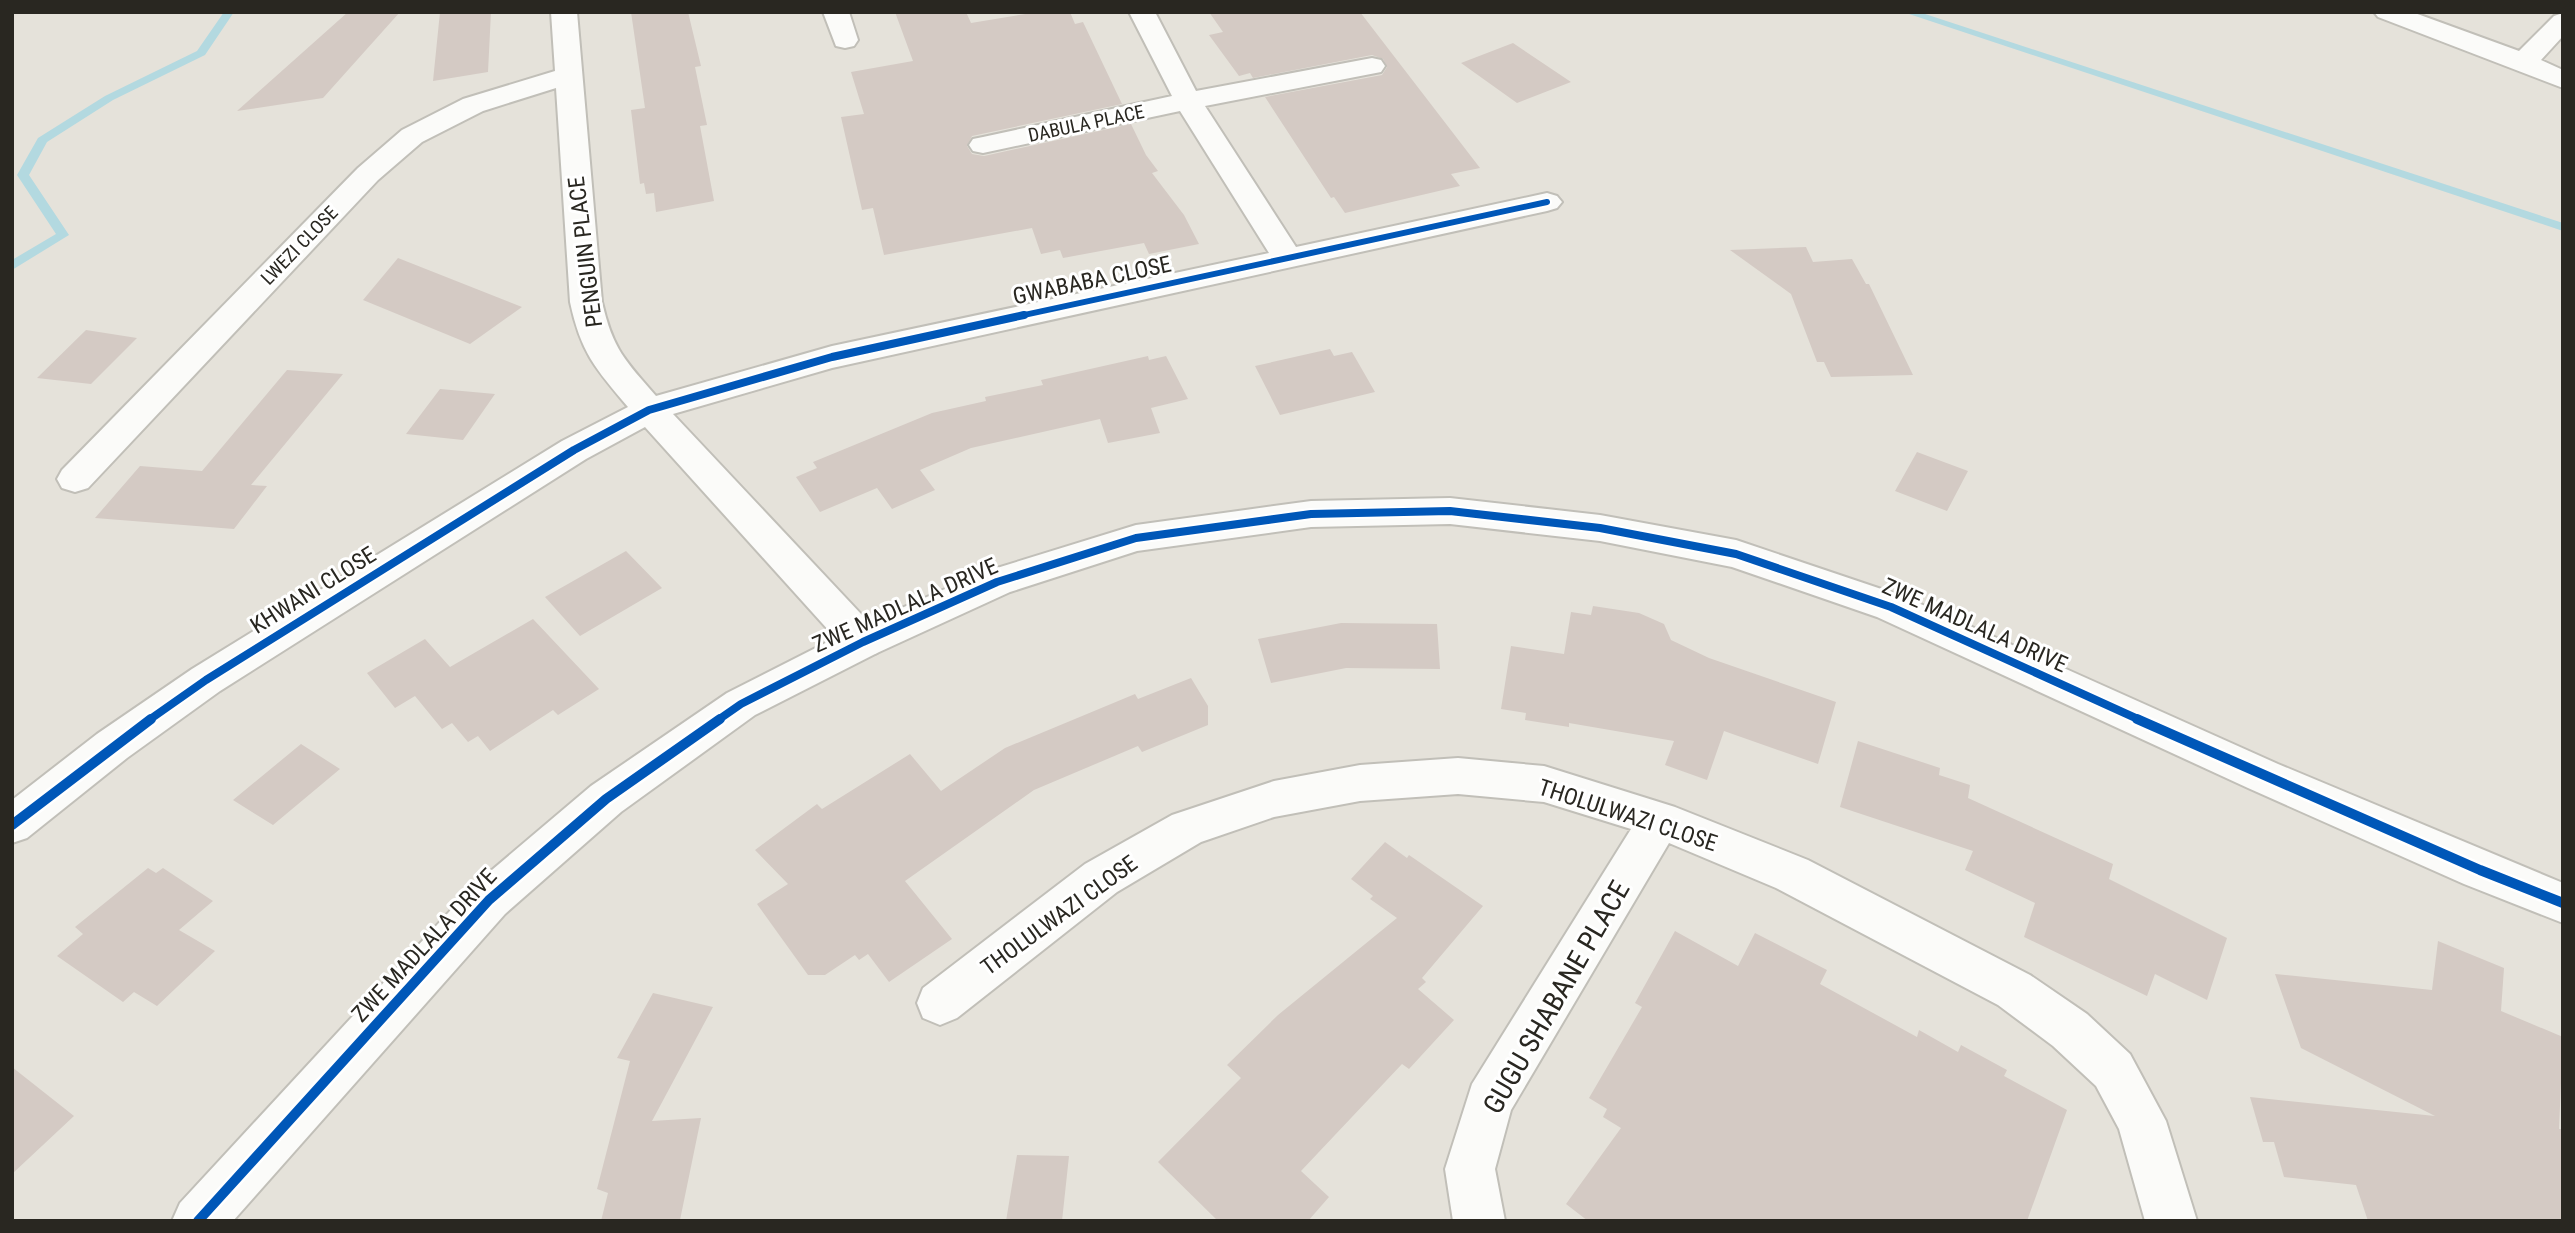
<svg xmlns="http://www.w3.org/2000/svg" width="2575" height="1233" viewBox="0 0 2575 1233" font-family="'Roboto Condensed',sans-serif">
  <style>
    .lines { fill: none; stroke-linecap: round; stroke-linejoin: round }
    .stream { fill: #b3d9e0; fill-rule: evenodd }
    .building { fill: #d4cac4 }
    .minor-casing { stroke: #c1bfb8; stroke-width: 4 }
    .tertiary-casing { stroke: #c1bfb8; stroke-width: 4 }
    .minor { fill: #fbfbf9; fill-rule: evenodd }
    .tertiary { fill: #fbfbf9; fill-rule: evenodd }
    .cycleway-far2-casing { stroke: #fff; stroke-width: 10 }
    .cycleway-far1-casing { stroke: #fff; stroke-width: 12 }
    .cycleway-casing { stroke: #fff; stroke-width: 15 }
    .cycleway-far2 { stroke: #0057b8; stroke-width: 6 }
    .cycleway-far1 { stroke: #0057b8; stroke-width: 8 }
    .cycleway { stroke: #0057b8; stroke-width: 10 }
    .labels { text-anchor: middle; stroke-width: 6; stroke-linejoin: round; paint-order: stroke }
    .far-street-label { font-size: 19px; fill: #292721; stroke: #fff }
    .street-label { font-size: 23px; fill: #292721; stroke: #fff }
    .near-street-label { font-size: 28px; fill: #292721; stroke: #fff }
  </style>
  <rect width="100%" height="100%" fill="#e5e2da"/>
  <g class="lines">
    <path class="stream" d="M224,12h10l-29,43 -92,45 -66,42 -18,33 40,60 -57,35v-10l44,-26 -39,-59 21,-37 67,-42 92,-45z
      M1903,12h16l644,211v8z"/>
  </g>
  <path class="building" d="M348,12h52l-77,86 -86,13z
    M440,12h51l-3,60 -55,9z
    M631,12h57l13,54 -6,1 12,58 -7,1 14,75 -58,11 -2,-19 -8,1 -2,-11 -4,1 -9,-74 14,-2z
    M895,12h71l5,11 67,-11h32l5,12 8,-2 39,82 -150,32 -5,10 5,8 12,2 147,-32 15,31 12,16 -6,2 32,42 15,29 -50,10 -5,-11 -81,15 -3,-8 -19,4 -9,-26 -148,27 -11,-47 -11,2 -21,-93 23,-3 -13,-42 62,-11z
    M1209,12h151l120,156 -29,6 9,12 -115,27 -11,-16 -3,1 -66,-101 117,-22 5,-8 -4,-8 -11,-4 -119,23 -3,-5 -11,3 -30,-41 14,-3z
    M1513,43l58,39 -54,21 -56,-40z
    M1806,247l7,15 39,-3 14,25h3l44,91 -82,2 -7,-15h-7l-26,-68 -61,-44z
    M398,258l124,49 -52,37 -107,-44z
    M86,330l51,8 -46,46 -54,-6z
    M1330,349l4,7 18,-4 23,40 -95,23 -25,-49z
    M1148,356l1,4 17,-4 22,43 -37,9 9,25 -52,10 -8,-24 -129,29 -51,22 15,20 -43,19 -15,-21 -57,24 -24,-35 21,-9 -4,-6 119,-49 54,-12 -1,-4 58,-12 -2,-5z
    M287,370l56,4 -92,111 16,1 -33,43 -139,-11 45,-52 62,5z
    M440,389l55,5 -32,46 -57,-6z
    M1917,452l51,19 -21,40 -52,-20z
    M626,551l36,37 -82,48 -35,-39z
    M1593,606l46,7 25,11 7,16 38,18 127,44 -18,62 -94,-33 -17,49 -42,-15 9,-24 -105,-18v4l-44,-7 1,-7 -25,-4 10,-63 53,8 7,-42 20,3z
    M533,619l66,70 -41,26 -5,-5 -63,41 -12,-15 -10,6 -16,-19 -10,6 -27,-33 -20,12 -28,-35 58,-34 25,28z
    M1341,623l96,1 3,45 -94,-1 -75,15 -13,-44z
    M1191,678l17,28v19l-66,27 -4,-6 -104,44 -129,91 47,58 -63,43 -21,-28 -9,6 -4,-5 -30,20h-17l-51,-71 31,-20 -33,-34 62,-46 5,5 88,-55 31,37 64,-43 130,-54 3,5z
    M1858,741l82,27 -1,7 31,10 -2,13 145,66 -4,15 118,59 -20,62 -52,-26 -8,22 -123,-59 11,-34 -70,-33 8,-19 -133,-44z
    M301,744l39,25 -67,56 -40,-25z
    M1385,842l22,16 2,-3 74,51 -61,72 4,4 -8,7 36,31 -45,49 -7,-5 -101,107 28,26 -21,24h-90l-60,-59 83,-84 -14,-13 51,-50 119,-97 -27,-19 3,-3 -22,-17z
    M148,868l8,5 7,-5 50,33 -34,29 36,21 -58,55 -23,-14 -11,10 -66,-46 26,-22 -8,-7z
    M1675,931l63,35 17,-33 72,37 -7,14 97,53 2,-7 39,22 3,-7 46,25 -3,6 63,34 -40,111h-439l-22,-17 55,-76 -18,-11 4,-8 -18,-11 53,-91 -7,-4z
    M2438,941l66,27 -3,43 62,26 -4,92h4v92h-195l-12,-36 -72,-8 -10,-35h-11l-13,-45 185,19 -134,-68 -26,-74 157,16z
    M653,993l60,14 -61,114 49,-3 -21,102 -79,1 7,-28 -11,-4 33,-128 -13,-3z
    M12,1067l62,49 -62,58z
    M1017,1155l52,1 -7,65h-56z"/>
  <g class="lines">
    <defs>
      <path id="minor" d="M551,12h26l25,290c11,48 23,58 54,94l176,-50 437,-93 -89,-142 -197,42 -10,-2 -4,-6 4,-6 10,-2 189,-41 -43,-84h26l41,79 176,-33 9,2 4,6 -4,6 -176,34 91,141 251,-54 10,3 5,6 -5,6 -10,3 -715,157 -159,46 204,217 6,11 -6,11 -14,4 -14,-4 -204,-226 -59,32 -366,232 -93,67 -100,80 -15,5v-43l85,-66 95,-65 370,-228 66,-34c-33,-39 -47,-54 -58,-105l-14,-214 -73,23 -61,31 -44,38 -290,308 -13,4 -13,-4 -5,-9 5,-9 296,-302 44,-38 61,-31 92,-28z
        M823,12h26l9,28 -4,6 -9,2 -9,-2z
        M2374,12h38l107,39 35,-35 9,-3v23l-22,24 22,10v18l-185,-71z
        M1458,758l86,8 131,41 133,53 222,115 57,39 43,40 36,67 31,100h-52l-26,-92 -23,-43 -43,-40 -55,-41 -222,-117 -107,-45 -158,267 -16,59 10,52h-52l-8,-52 27,-85 159,-255 -87,-27 -86,-8 -98,7 -86,16 -73,25 -84,50 -160,126 -17,7 -17,-7 -6,-15 6,-15 162,-124 87,-49 102,-34 86,-16z"/>
      <path id="tertiary" d="M1450,498l150,17 136,25 169,57 373,167 285,119v40l-99,-39 -216,-96 -371,-171 -145,-50 -132,-26 -150,-17 -139,3 -174,24 -127,41 -133,61 -122,62 -134,97 -116,102 -272,307h-61l8,-18 293,-317 118,-100 136,-93 122,-62 135,-59 152,-47 175,-24z"/>
    </defs>
    <use href="#minor" class="minor-casing"/>
    <use href="#tertiary" class="tertiary-casing"/>
    <use href="#minor" class="minor"/>
    <use href="#tertiary" class="tertiary"/>
    <defs>
      <path id="cycleway-far2" d="M1015,317l532,-115"/>
      <path id="cycleway-far1" d="M149,720l57,-40 368,-230 75,-40 183,-53 192,-42
        M718,720l23,-16 122,-62 134,-60 139,-44 175,-24 139,-3 150,17 136,26 155,53 249,113"/>
      <path id="cycleway" d="M2137,719l343,151 83,33
        M12,825l139,-106
        M198,1221l291,-321 117,-101 114,-80"/>
    </defs>
    <use href="#cycleway-far2" class="cycleway-far2-casing"/>
    <use href="#cycleway-far1" class="cycleway-far1-casing"/>
    <use href="#cycleway" class="cycleway-casing"/>
    <use href="#cycleway-far2" class="cycleway-far2"/>
    <use href="#cycleway-far1" class="cycleway-far1"/>
    <use href="#cycleway" class="cycleway"/>
  </g>
  <g class="labels">
    <g class="far-street-label">
      <text transform="translate(1086 123) rotate(-12)" y="7">DABULA PLACE</text>
      <text transform="translate(299 245) rotate(-46)" y="7">LWEZI CLOSE</text>
    </g>
    <g class="street-label">
      <text transform="translate(585 252) rotate(-97)" y="8">PENGUIN PLACE</text>
      <text transform="translate(1092 280) rotate(-12)" y="8">GWABABA CLOSE</text>
      <text transform="translate(313 590) rotate(-32)" y="8">KHWANI CLOSE</text>
      <text transform="translate(905 605) rotate(-24)" y="8">ZWE MADLALA DRIVE</text>
      <text transform="translate(1975 625) rotate(24)" y="8">ZWE MADLALA DRIVE</text>
      <text transform="translate(1628 815) rotate(18)" y="8">THOLULWAZI CLOSE</text>
      <text transform="translate(1059 915) rotate(-36)" y="8">THOLULWAZI CLOSE</text>
      <text transform="translate(424 945) rotate(-47)" y="8">ZWE MADLALA DRIVE</text>
    </g>
    <g class="near-street-label">
      <text transform="translate(1556 997) rotate(-60)" y="10">GUGU SHABANE PLACE</text>
    </g>
  </g>
  <rect width="2575" height="1233" fill="none" stroke="#292721" stroke-width="28"/>
</svg>
